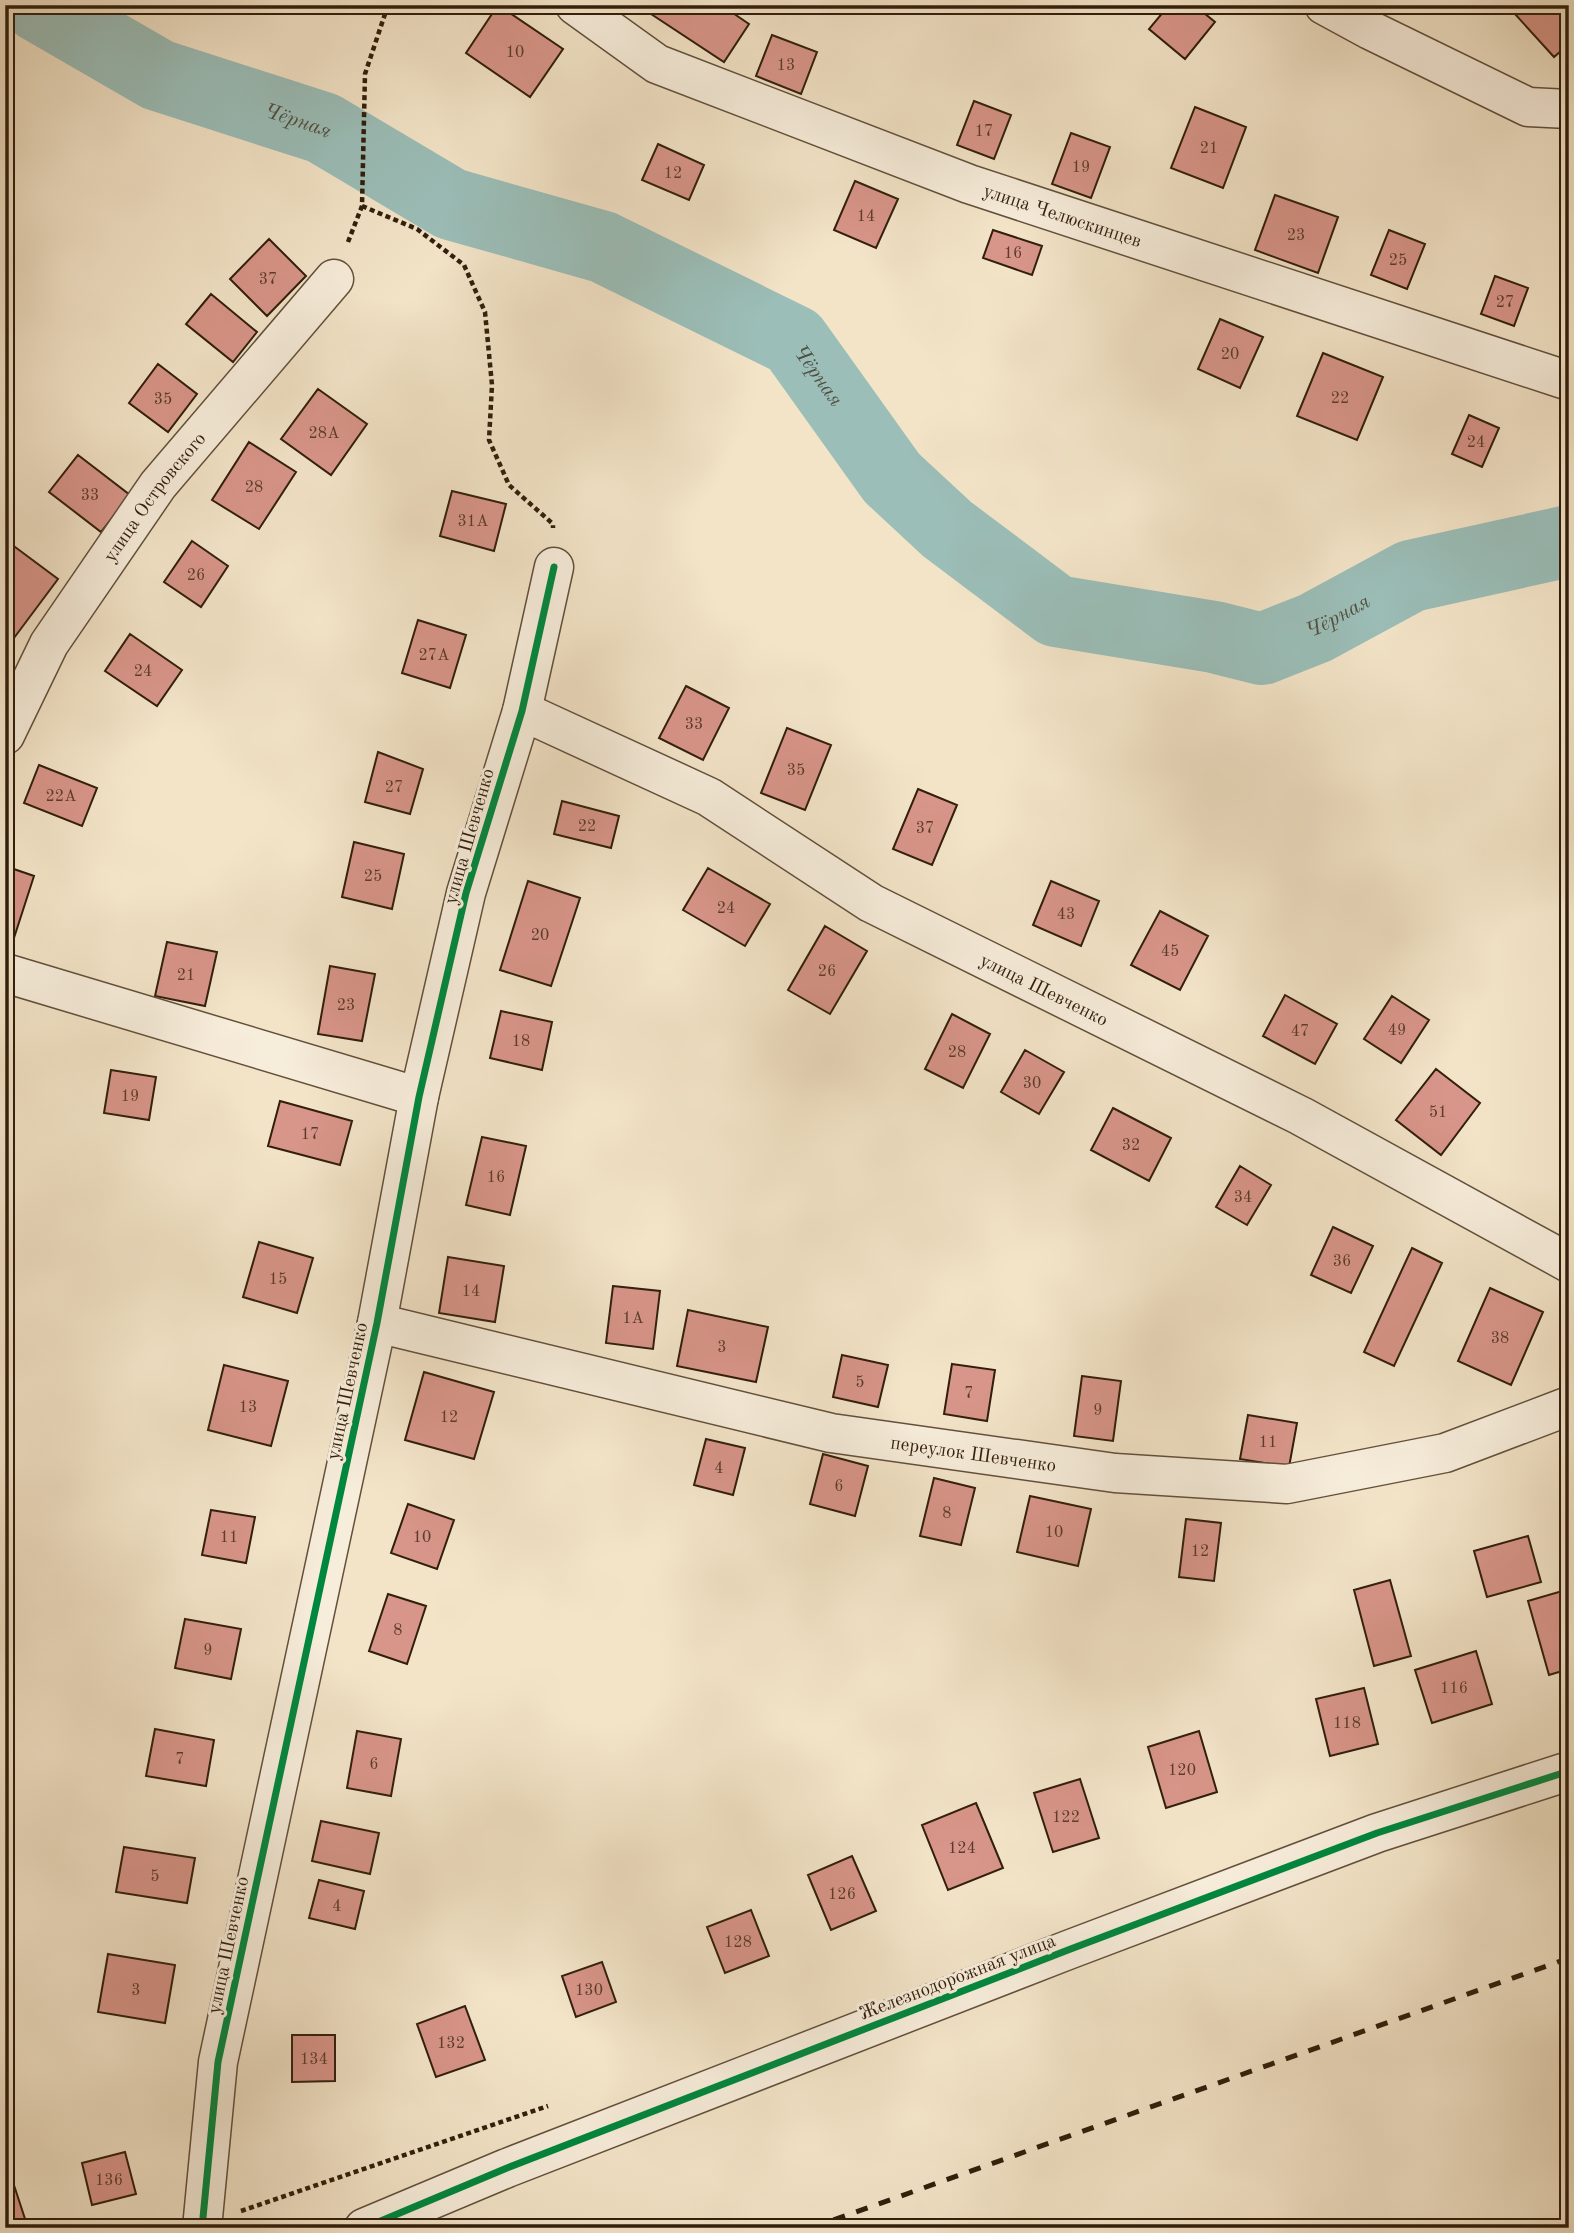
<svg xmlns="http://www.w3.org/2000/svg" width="1574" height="2233" viewBox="0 0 1574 2233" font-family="'Old Standard TT',serif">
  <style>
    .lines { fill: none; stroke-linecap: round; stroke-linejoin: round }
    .river { stroke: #9bbeb8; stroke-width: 72 }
    .building { fill: #d89589; stroke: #311e0c; stroke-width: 2 }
    .minor-casing { stroke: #62503b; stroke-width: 41 }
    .path { stroke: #311e0c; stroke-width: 4.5; stroke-dasharray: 5 3.5; stroke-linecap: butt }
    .minor { stroke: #f7eddb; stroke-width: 38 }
    .rail { stroke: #311e0c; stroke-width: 5; stroke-dasharray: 12 12; stroke-linecap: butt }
    .cycleway-casing { stroke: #f7eddb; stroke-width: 11 }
    .cycleway { stroke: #00873e; stroke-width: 7 }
    .labels { text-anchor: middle; stroke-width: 6; stroke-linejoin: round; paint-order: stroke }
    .number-label { font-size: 16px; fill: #5b3c2b }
    .street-label { font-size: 19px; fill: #311e0c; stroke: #f7eddb }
    .water-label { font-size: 21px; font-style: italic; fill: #514e40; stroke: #f7eddb }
  </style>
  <rect width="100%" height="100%" fill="#f3e4c8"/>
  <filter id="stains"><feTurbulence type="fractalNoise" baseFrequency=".00286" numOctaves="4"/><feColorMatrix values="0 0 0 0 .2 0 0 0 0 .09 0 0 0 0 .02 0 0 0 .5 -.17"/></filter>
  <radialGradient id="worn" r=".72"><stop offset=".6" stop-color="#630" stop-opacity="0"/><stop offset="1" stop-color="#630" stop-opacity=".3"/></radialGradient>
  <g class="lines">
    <path class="river" id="s1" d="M37,5l121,70 165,53 128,76 152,43 191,94 98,137 55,51 109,82 158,26 48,12 53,-21 96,-52 158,-35"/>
  </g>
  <path class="building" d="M498,5l65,44 -33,48 -64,-44z
    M653,5h68l28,19 -25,38 -76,-50z
    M1169,5h25l21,17 -30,37 -36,-30z
    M1525,5h44v39l-15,13 -39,-43z
    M772,35l45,17 -16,42 -45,-18z
    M974,101l37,14 -17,44 -37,-14z
    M1195,107l51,20 -23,61 -52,-20z
    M1071,133l39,14 -19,51 -39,-14z
    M658,144l46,21 -15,35 -47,-20z
    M855,181l43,18 -22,49 -42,-18z
    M1275,195l63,22 -20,56 -63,-23z
    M993,230l49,16 -10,29 -49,-17z
    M1389,230l36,14 -18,45 -36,-14z
    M269,239l37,37 -39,40 -37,-37z
    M1495,276l33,12 -14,38 -33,-12z
    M211,294l46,38 -24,30 -47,-38z
    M1220,319l43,18 -23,51 -42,-19z
    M1323,353l60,24 -26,63 -60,-24z
    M158,364l39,30 -29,38 -39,-29z
    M318,389l49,35 -36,51 -50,-36z
    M1469,415l30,13 -17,39 -30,-13z
    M249,442l47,30 -37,57 -47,-29z
    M78,455l52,40 -29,37 -52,-40z
    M452,491l54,13 -12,47 -54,-15z
    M7,541l51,38 -44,59 -9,-6v-89z
    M192,541l36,25 -27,41 -37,-25z
    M418,620l48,15 -16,53 -48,-15z
    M130,634l52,36 -25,36 -52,-35z
    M686,686l43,22 -26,52 -44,-22z
    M787,728l44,17 -26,65 -44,-17z
    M378,752l45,17 -13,45 -45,-12z
    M39,765l58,23 -15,38 -58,-23z
    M918,789l39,16 -25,60 -39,-16z
    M562,801l57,15 -8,32 -57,-14z
    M354,842l50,12 -12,55 -50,-12z
    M5,866l29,10 -21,65 -8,-3z
    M708,868l62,36 -25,42 -62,-36z
    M528,881l52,17 -29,88 -51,-16z
    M1051,881l48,20 -18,45 -48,-21z
    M1160,911l48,25 -28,54 -49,-25z
    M825,926l42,25 -37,63 -42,-24z
    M167,942l50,10 -12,54 -50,-10z
    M330,966l45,8 -13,67 -44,-7z
    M1285,995l52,29 -22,40 -52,-28z
    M1392,996l37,24 -28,43 -37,-24z
    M501,1011l51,11 -10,48 -52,-12z
    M952,1014l38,20 -27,54 -38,-19z
    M1025,1050l39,22 -25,42 -38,-22z
    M1436,1069l44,34 -39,52 -45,-35z
    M111,1070l45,7 -7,43 -45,-7z
    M280,1101l72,20 -12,44 -72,-19z
    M1113,1108l58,30 -22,43 -58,-31z
    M482,1137l44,9 -16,69 -44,-10z
    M1240,1166l31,19 -24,40 -31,-18z
    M1569,1196v17l-8,-4z
    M1333,1227l40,19 -22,47 -40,-18z
    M259,1242l54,16 -16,55 -54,-16z
    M1412,1248l30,15 -48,103 -30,-14z
    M448,1257l56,9 -9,56 -56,-9z
    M613,1286l47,5 -7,58 -47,-6z
    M1490,1288l53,24 -32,73 -53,-24z
    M688,1310l80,17 -12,55 -79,-16z
    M842,1355l46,10 -10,42 -45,-10z
    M952,1364l43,6 -8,51 -43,-7z
    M224,1365l64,16 -17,65 -63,-16z
    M424,1372l70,20 -20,67 -69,-19z
    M1082,1376l39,5 -8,60 -39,-5z
    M1248,1415l49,8 -8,44 -49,-8z
    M706,1439l39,9 -12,47 -39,-10z
    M823,1454l45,12 -13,50 -45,-12z
    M934,1478l41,10 -14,57 -41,-9z
    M1030,1496l61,13 -13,57 -61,-14z
    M408,1504l46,16 -17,49 -46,-16z
    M211,1510l44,7 -9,46 -44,-8z
    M1186,1519l35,4 -7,58 -35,-4z
    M1528,1536l13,46 -54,15 -13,-46z
    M1390,1580l21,76 -37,10 -20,-76z
    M1569,1589v80l-20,6 -21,-74z
    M388,1594l38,12 -19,58 -38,-13z
    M185,1619l56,10 -10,50 -56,-11z
    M1476,1651l16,53 -60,19 -17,-53z
    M1364,1688l14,56 -48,12 -14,-57z
    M155,1729l59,11 -8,46 -60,-10z
    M357,1731l44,8 -10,57 -44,-8z
    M1199,1731l18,61 -51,16 -18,-61z
    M1080,1779l19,59 -46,14 -19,-59z
    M976,1803l27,65 -55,22 -26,-65z
    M321,1821l58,12 -9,41 -58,-13z
    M124,1847l71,11 -8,45 -71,-11z
    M852,1856l24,55 -45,19 -23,-55z
    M319,1880l45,11 -9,38 -46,-11z
    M751,1910l18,46 -44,17 -18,-46z
    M108,1954l67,11 -10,58 -67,-11z
    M602,1962l14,40 -40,15 -14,-41z
    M465,2006l20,54 -49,17 -19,-53z
    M292,2035h43v46l-43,1z
    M125,2152l11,42 -44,11 -10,-42z
    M10,2173l18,55h-23v-54z"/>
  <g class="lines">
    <defs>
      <g id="minor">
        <path id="s2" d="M575,5l82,59 312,120 600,197"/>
        <path d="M1324,5l46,25 158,77 41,2"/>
        <path id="s3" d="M522,711l187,86 162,106 430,213 268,147"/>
        <path id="s4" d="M5,735l44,-91 109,-159 176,-206"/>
        <path d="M5,973l414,124"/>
        <path id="s5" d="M377,1323l454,110 284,40 172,11 158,-31 124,-47"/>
        <path d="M202,2228l16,-166 159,-739 42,-226 47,-204 56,-182 32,-144"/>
        <path d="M364,2228l143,-60 561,-218 309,-117 192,-62"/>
      </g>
    </defs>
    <use href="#minor" class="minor-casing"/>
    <path class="path" d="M362,206l55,23 47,36 21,47 7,73 -3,55 20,45 44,39v4
      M348,242l14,-36 3,-132 23,-69
      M241,2211l307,-105"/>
    <use href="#minor" class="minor"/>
    <path class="rail" d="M811,2228l758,-270"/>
    <defs>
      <path id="cycleway" d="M202,2228l16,-166 159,-739 42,-226 47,-204 56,-182 32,-144
        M364,2228l143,-60 561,-218 309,-117 192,-62"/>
    </defs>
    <use href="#cycleway" class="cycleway-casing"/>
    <use href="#cycleway" class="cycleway"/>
  </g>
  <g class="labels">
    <g class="number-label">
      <text x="515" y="57">10</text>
      <text x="786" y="70">13</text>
      <text x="984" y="136">17</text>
      <text x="1209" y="153">21</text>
      <text x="1081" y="172">19</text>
      <text x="673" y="178">12</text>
      <text x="866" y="221">14</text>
      <text x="1296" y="240">23</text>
      <text x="1013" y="258">16</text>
      <text x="1398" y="265">25</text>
      <text x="268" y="284">37</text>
      <text x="1505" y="307">27</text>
      <text x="1230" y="359">20</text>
      <text x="1340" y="403">22</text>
      <text x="163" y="404">35</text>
      <text x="324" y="438">28А</text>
      <text x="1476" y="447">24</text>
      <text x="254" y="492">28</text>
      <text x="90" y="500">33</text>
      <text x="473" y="526">31А</text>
      <text x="196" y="580">26</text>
      <text x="434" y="660">27А</text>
      <text x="143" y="676">24</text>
      <text x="694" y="729">33</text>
      <text x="796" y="775">35</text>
      <text x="394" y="792">27</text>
      <text x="61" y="801">22А</text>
      <text x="587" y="831">22</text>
      <text x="925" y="833">37</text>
      <text x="373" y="881">25</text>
      <text x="726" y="913">24</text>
      <text x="1066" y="919">43</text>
      <text x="540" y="940">20</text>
      <text x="1170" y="956">45</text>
      <text x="827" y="976">26</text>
      <text x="186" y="980">21</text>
      <text x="346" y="1010">23</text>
      <text x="1397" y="1035">49</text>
      <text x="1300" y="1036">47</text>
      <text x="521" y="1046">18</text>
      <text x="957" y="1057">28</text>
      <text x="1032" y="1088">30</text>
      <text x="130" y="1101">19</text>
      <text x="1438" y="1117">51</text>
      <text x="310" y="1139">17</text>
      <text x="1131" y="1150">32</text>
      <text x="496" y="1182">16</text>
      <text x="1243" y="1202">34</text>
      <text x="1342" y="1266">36</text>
      <text x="278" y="1284">15</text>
      <text x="471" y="1296">14</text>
      <text x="633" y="1323">1А</text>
      <text x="1500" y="1343">38</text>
      <text x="722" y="1352">3</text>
      <text x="860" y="1387">5</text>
      <text x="969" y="1398">7</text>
      <text x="248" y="1412">13</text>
      <text x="1098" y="1415">9</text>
      <text x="449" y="1422">12</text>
      <text x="1268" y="1447">11</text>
      <text x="719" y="1473">4</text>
      <text x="839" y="1491">6</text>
      <text x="947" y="1518">8</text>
      <text x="1054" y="1537">10</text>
      <text x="229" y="1542">11</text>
      <text x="422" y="1542">10</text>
      <text x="1200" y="1556">12</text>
      <text x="398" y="1635">8</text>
      <text x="208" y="1655">9</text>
      <text x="1454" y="1693">116</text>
      <text x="1347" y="1728">118</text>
      <text x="180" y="1764">7</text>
      <text x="374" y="1769">6</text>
      <text x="1182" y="1775">120</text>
      <text x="1066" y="1822">122</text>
      <text x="962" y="1853">124</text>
      <text x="155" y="1881">5</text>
      <text x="842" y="1899">126</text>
      <text x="337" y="1911">4</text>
      <text x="738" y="1947">128</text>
      <text x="136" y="1995">3</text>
      <text x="589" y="1995">130</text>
      <text x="451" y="2048">132</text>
      <text x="314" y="2064">134</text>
      <text x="109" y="2185">136</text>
    </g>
    <g class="street-label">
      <text dy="7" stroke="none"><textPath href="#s2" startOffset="534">улица Челюскинцев</textPath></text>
      <text dy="7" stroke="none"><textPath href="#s4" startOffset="282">улица Островского</textPath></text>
      <text transform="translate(468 836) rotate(-74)" y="7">улица Шевченко</text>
      <text dy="7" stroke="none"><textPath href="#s3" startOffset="593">улица Шевченко</textPath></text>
      <text transform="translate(346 1391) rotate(-78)" y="7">улица Шевченко</text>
      <text dy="7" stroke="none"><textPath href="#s5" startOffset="611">переулок Шевченко</textPath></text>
      <text transform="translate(227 1945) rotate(-78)" y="7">улица Шевченко</text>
      <text transform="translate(957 1976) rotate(-21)" y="7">Железнодорожная улица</text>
    </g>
    <g class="water-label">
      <text dy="7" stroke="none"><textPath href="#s1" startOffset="287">Чёрная</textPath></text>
      <text dy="7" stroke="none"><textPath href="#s1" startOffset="875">Чёрная</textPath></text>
      <text dy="7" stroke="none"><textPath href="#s1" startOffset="1505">Чёрная</textPath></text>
    </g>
  </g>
  <rect width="1574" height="2233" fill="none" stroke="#f3e4c8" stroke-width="28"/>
  <rect x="7" y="7" width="1560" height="2219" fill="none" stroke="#311e0c" stroke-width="3.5"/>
  <rect x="14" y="14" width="1546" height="2205" fill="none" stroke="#311e0c" stroke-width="2"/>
  <rect width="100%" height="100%" filter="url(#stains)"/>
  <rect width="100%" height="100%" fill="url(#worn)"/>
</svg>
